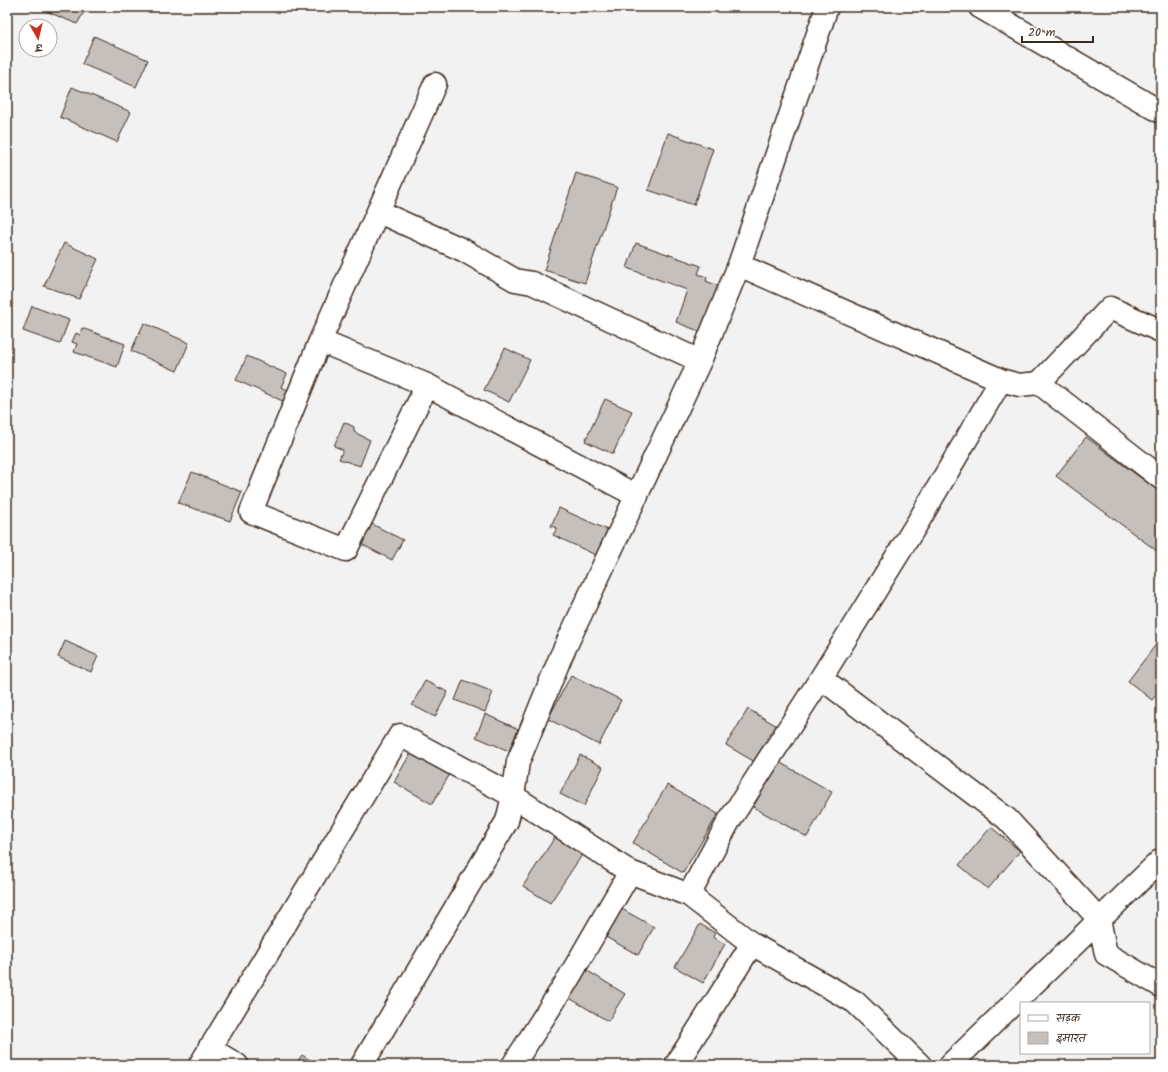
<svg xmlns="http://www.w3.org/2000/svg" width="1168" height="1072" viewBox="0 0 1168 1072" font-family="Kalam,'Playpen Sans Deva',sans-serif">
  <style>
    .building { fill: #c6c0bd; stroke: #3b2a1e }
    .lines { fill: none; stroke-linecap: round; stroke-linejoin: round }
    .minor-casing { stroke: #3b2a1e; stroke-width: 25 }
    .minor { stroke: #fff; stroke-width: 22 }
  </style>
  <rect width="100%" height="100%" fill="#f3f2f2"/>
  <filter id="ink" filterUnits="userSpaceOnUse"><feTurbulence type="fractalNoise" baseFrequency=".025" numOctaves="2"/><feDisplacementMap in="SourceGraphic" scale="8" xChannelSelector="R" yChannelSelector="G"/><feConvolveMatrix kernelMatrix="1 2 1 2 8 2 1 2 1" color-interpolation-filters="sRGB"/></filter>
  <g filter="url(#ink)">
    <path class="building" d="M36,7h51l-10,17z
      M94,36l54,24 -12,27 -54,-23z
      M72,87l59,25 -14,30 -57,-25z
      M668,133l45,16 -19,56 -46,-15z
      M576,173l41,14 -32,96 -41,-13z
      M64,243l34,16 -19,40 -35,-13z
      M636,243l65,23 -3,8 9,3 -1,4 12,5 -17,46 -25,-10 11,-32 -60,-22z
      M32,306l37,14 -9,24 -37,-13z
      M144,323l45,20 -12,28 -46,-20z
      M82,328l43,16 -8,23 -43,-15 3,-8 -5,-2 4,-9 4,2z
      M505,348l25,12 -21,42 -25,-12z
      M247,356l40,18 -6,13 11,5 -5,11 -51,-23z
      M605,399l27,12 -19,43 -28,-13z
      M344,422l10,5v5l16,8 -10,26 -21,-7 4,-9 -9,-4z
      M1086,437l75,56v61l-105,-78z
      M192,472l50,20 -12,29 -52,-18z
      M559,508l53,24 -12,25 -47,-22 4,-7 -6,-2z
      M372,524l31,16 -11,20 -31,-16z
      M1161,612v9l-4,-3z
      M1161,638v51l-9,11 -24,-19z
      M65,641l33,15 -7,16 -33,-15z
      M571,675l50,25 -22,45 -51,-26z
      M463,680l30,12 -8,20 -30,-12z
      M425,681l23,11 -13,25 -23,-12z
      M748,709l29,17 -22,36 -29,-17z
      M485,714l33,15 -9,22 -33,-14z
      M412,751l38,23 -18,30 -38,-22z
      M580,755l23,12 -19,39 -24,-12z
      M779,762l53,30 -25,45 -54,-30z
      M667,785l51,29 -35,59 -50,-30z
      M991,827l29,24 -32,38 -29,-24z
      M559,831l27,18 -36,54 -27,-17z
      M620,908l34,19 -16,28 -34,-19z
      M700,924l15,9 -2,4 12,7 -22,39 -28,-16z
      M583,968l42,26 -17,27 -42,-25z
      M302,1055l16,10h-23z"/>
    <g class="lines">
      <defs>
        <path id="minor" d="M980,7l181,105
          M379,212l84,38 52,30 17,3 168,78
          M739,265l262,115 18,5 20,-2 71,-75 51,23
          M320,341l107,44 210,111
          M1039,383l122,95
          M427,385l-81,165 -95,-38 69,-171 115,-257
          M821,678l186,141 92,100 7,35 55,32
          M689,895l40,-74 92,-143 97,-156 83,-142
          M209,1048l28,17
          M200,1065l200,-330 113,61 117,76 59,23 63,49 103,58 65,63
          M362,1065l145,-244 6,-25 5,-34 43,-106 139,-295 39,-96 88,-258
          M513,1065l54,-84 63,-109
          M676,1065l76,-121
          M950,1065l211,-205"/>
      </defs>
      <use href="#minor" class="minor-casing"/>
      <use href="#minor" class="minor"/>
    </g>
  </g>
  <rect width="1168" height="1072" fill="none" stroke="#fff" stroke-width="24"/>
  <rect x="12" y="12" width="1144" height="1048" fill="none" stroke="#3b2a1e" stroke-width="1.5" filter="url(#ink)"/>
  <rect x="1020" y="1002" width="130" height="52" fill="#ffffff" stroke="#b1aaa5"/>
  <rect x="1028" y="1015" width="20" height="6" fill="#ffffff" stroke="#b1aaa5"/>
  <text x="1056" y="1022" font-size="12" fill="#3b2a1e">सड़क</text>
  <rect x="1028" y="1032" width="20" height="12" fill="#c6c0bd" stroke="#b1aaa5"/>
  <text x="1056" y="1042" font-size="12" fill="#3b2a1e">इमारत</text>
  <g transform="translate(38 38) rotate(172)"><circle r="19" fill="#ffffff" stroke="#b1aaa5"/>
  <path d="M0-3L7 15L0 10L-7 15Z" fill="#c8321e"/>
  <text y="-6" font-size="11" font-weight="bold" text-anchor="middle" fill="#3b2a1e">उ</text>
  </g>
  <path d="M1022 36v6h71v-6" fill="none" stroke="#3b2a1e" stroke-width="2"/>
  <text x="1028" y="36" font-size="12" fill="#3b2a1e" stroke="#ffffff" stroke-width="3" paint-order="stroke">20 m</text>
</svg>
